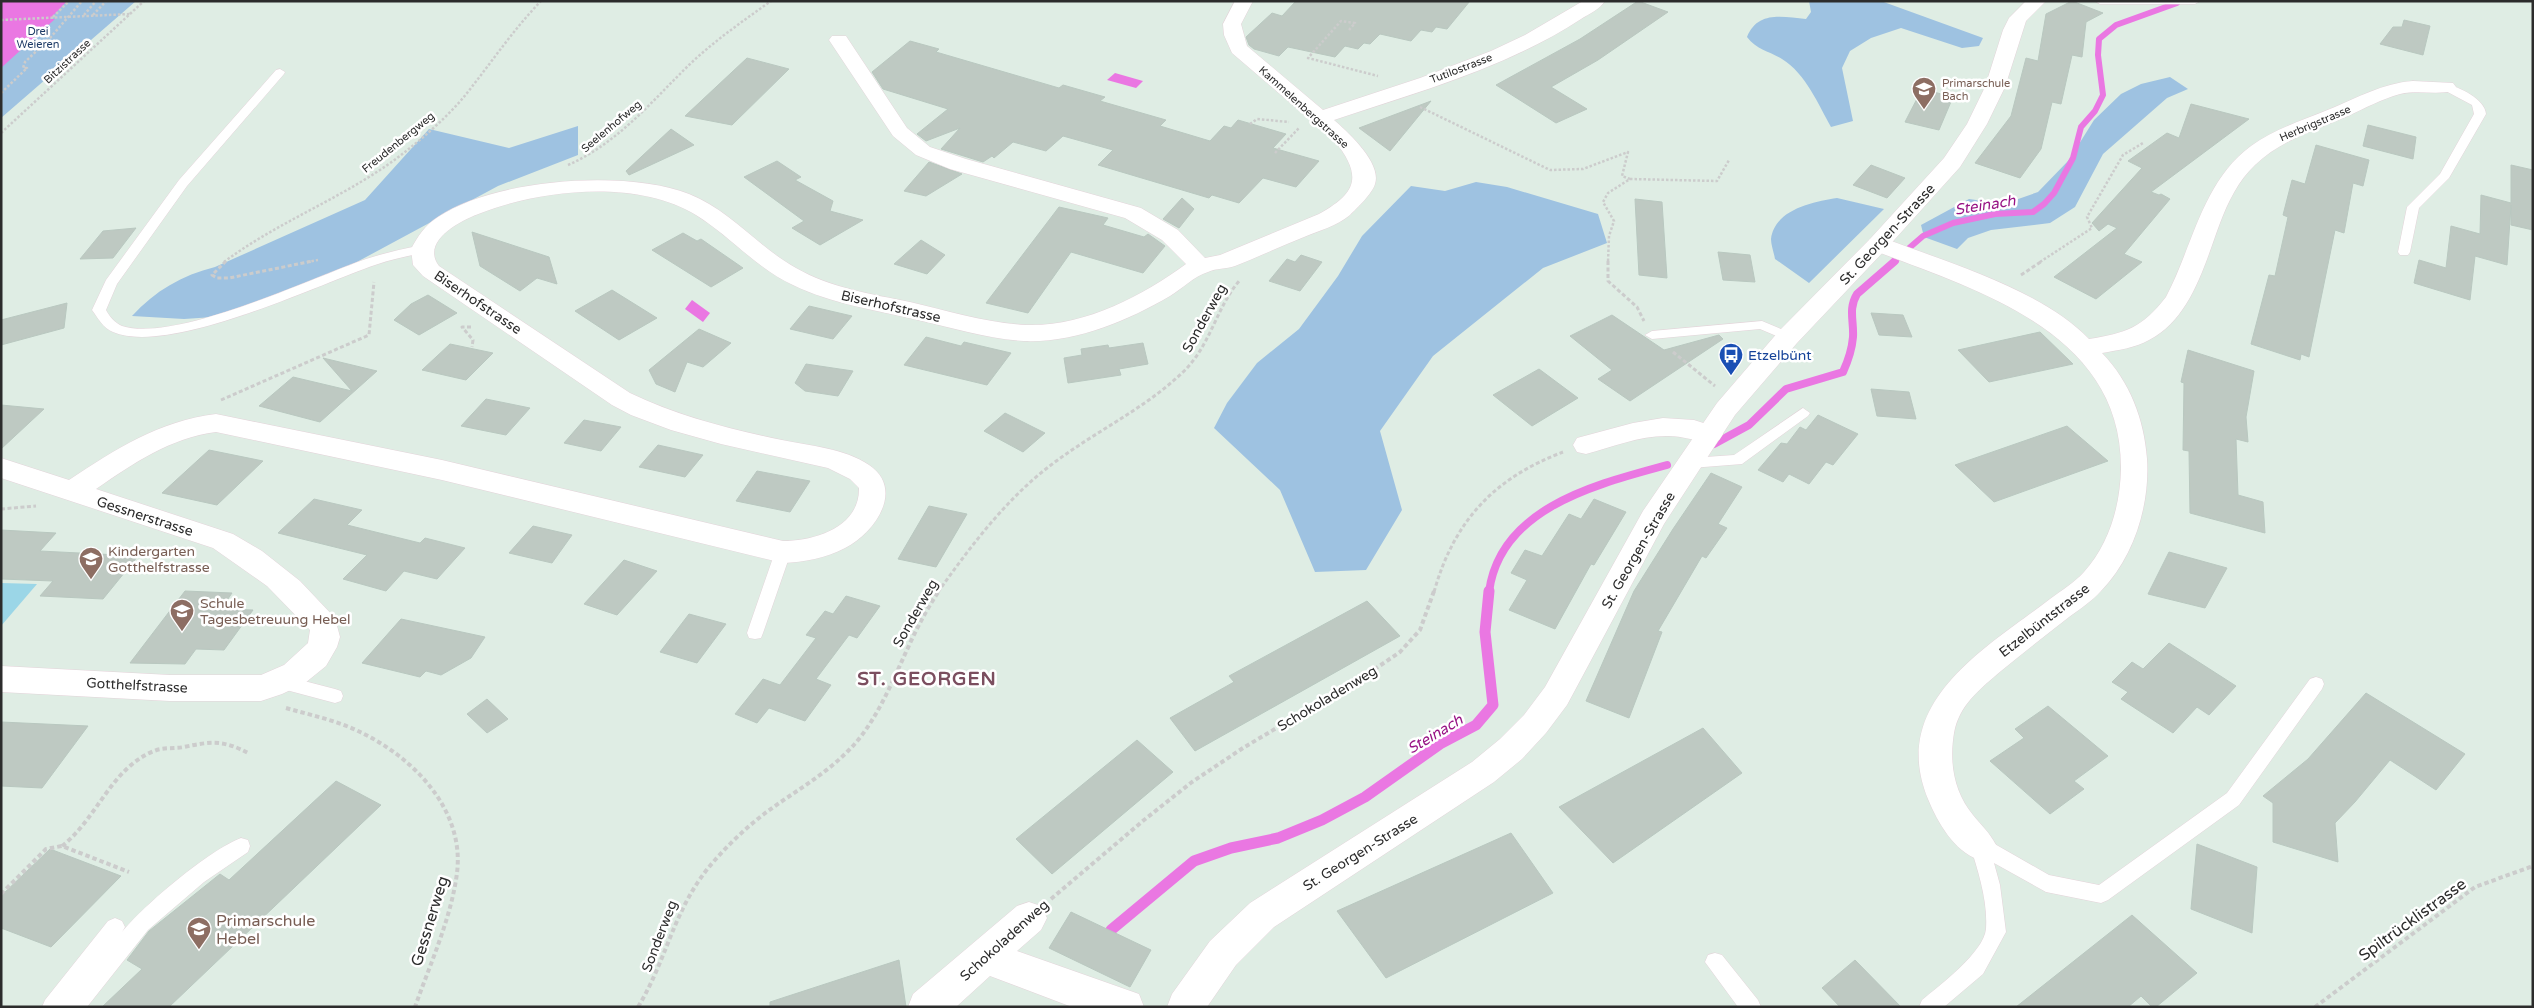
<svg xmlns="http://www.w3.org/2000/svg" width="2534" height="1008" viewBox="0 0 2534 1008" font-family="'Varela Round',sans-serif">
  <style>
    .green { fill: #9ec2e1 }
    .pitch { fill: #9bd6e7 }
    .water { fill: #ea77e2 }
    .lines { fill: none; stroke-linecap: round; stroke-linejoin: round }
    .stream-far2 { stroke: #ea77e2; stroke-width: 6 }
    .stream-far1 { stroke: #ea77e2; stroke-width: 8 }
    .stream { stroke: #ea77e2; stroke-width: 11 }
    .building { fill: #bec9c2; stroke: #b9c8c0 }
    .service-casing { stroke: #e4d4da; stroke-width: 1 }
    .minor-casing { stroke: #e4d4da; stroke-width: 1 }
    .tertiary-casing { stroke: #e4d4da; stroke-width: 1 }
    .path-far2 { stroke: #ccc; stroke-width: 2.5; stroke-dasharray: 2.5 2; stroke-linecap: butt }
    .path-far1 { stroke: #ccc; stroke-width: 3; stroke-dasharray: 4 2.5; stroke-linecap: butt }
    .path { stroke: #ccc; stroke-width: 4; stroke-dasharray: 4.5 3; stroke-linecap: butt }
    .service { fill: #fff; fill-rule: evenodd }
    .minor { fill: #fff; fill-rule: evenodd }
    .tertiary { fill: #fff; fill-rule: evenodd }
    .labels { text-anchor: middle; stroke-width: 5; stroke-linejoin: round; paint-order: stroke }
    .far-park-label { font-size: 11px; fill: #1e3b67; stroke: #fff }
    .far-street-label { font-size: 11px; fill: #2c2c2c; stroke: #fff }
    .far-education-label { font-size: 11px; fill: #785e54; stroke: #fff; text-anchor: start }
    .street-label { font-size: 14px; fill: #2c2c2c; stroke: #fff }
    .transit-label { font-size: 14px; fill: #164399; stroke: #fff; text-anchor: start }
    .education-label { font-size: 14px; fill: #785e54; stroke: #fff; text-anchor: start }
    .water-label { font-size: 15px; font-style: italic; fill: #981485; stroke: #fff }
    .near-street-label { font-size: 16px; fill: #2c2c2c; stroke: #fff }
    .near-education-label { font-size: 16px; fill: #785e54; stroke: #fff; text-anchor: start }
    .district-label { font-size: 19px; font-weight: bold; letter-spacing: 1px; fill: #7b4e5f; stroke: #fff }
  </style>
  <rect width="100%" height="100%" fill="#dfede4"/>
  <path class="green" d="M1,1h135l-135,117z
    M1809,1h72l102,37 -4,8 -17,2 -61,-20 -30,10 -21,13 -8,17 11,53 -22,6c-13,-23 -25,-53 -49,-68 -13,-8 -25,-9 -35,-22 11,-27 36,-20 59,-18l5,-7z
    M2170,77l18,12 -21,9 -64,56 -28,53 -25,16 -59,7 -23,8 -11,11 -33,-12 -3,-12 48,-26 35,5 34,-12 31,-32 25,-40 27,-26 20,-10z
    M578,126v29l-80,31 -156,84 -99,45 -59,4 -52,-3c23,-25 50,-41 83,-49l150,-67 64,-71 80,19z
    M1476,182l31,5 91,27 9,29 -64,25 -110,88 -53,75 22,79 -36,60 -51,2 -35,-82 -66,-62 13,-25 30,-40 42,-34 39,-53 24,-40 49,-50 34,5z
    M1837,198l47,11 -75,74 -34,-24c-1,-6 -4,-14 -4,-20 4,-30 42,-37 66,-41z"/>
  <path class="pitch" d="M1,583l36,1 -36,42z"/>
  <path class="water" d="M1,1h66l-17,18h5l-54,49z
    M1115,73l28,8 -7,7 -29,-8z
    M692,300l18,13 -7,9 -18,-13z"/>
  <g class="lines">
    <path class="stream-far2" d="M1893,262l30,-26 30,-13 42,-9 38,-2 11,-8 10,-11 19,-35 8,-31 14,-16 8,-16 -5,-40 1,-16 17,-14 61,-22"/>
    <path class="stream-far1" d="M1714,444l35,-19 37,-36 57,-17c5,-11 9,-23 10,-35 1,-16 -5,-28 4,-43l38,-33
      M1489,592c11,-85 109,-108 178,-127"/>
    <path class="stream" d="M1111,930l83,-69 37,-13 47,-10 44,-18 43,-23 75,-53 36,-19 17,-20 -8,-73 4,-41"/>
  </g>
  <path class="building" d="M1296,1h174l-23,28 -11,-2 -4,5 -11,-2 -10,11 -31,-7 -10,10 -6,-1 -6,6 -13,-3 -10,11 -47,-10 -9,9 -25,-7 -5,-4 -3,-8 26,-24 10,3z
    M1638,1l30,11 -70,48 -47,27 36,22 -31,14 -60,-38 84,-46z
    M2072,1l31,12 -17,9 -4,35 -10,-2 -11,49 -9,-2 -11,47 -21,29 -45,-15 36,-47 15,-58 12,3 8,-47z
    M2404,20l26,6 -7,29 -43,-11 13,-17h9z
    M910,41l29,8 -3,3 123,36 4,-3 42,12 -5,4 66,19 -6,6 50,15 14,-15 7,2 7,-8 48,14 -13,14 46,13 -23,26 -33,-9 -24,25 -27,-8 -3,3 -111,-33 15,-15 -50,-14 -17,15 -33,-9 -19,16 -2,-2 -9,6 -16,-5 -26,-8 19,-21 -34,13 -9,-7 31,-25 -65,-20 -11,-17z
    M747,58l42,11 -57,56 -47,-9z
    M1922,89l31,8 -14,33 -34,-8z
    M1431,101l-41,50 -31,-23z
    M2191,104l58,15 -98,73 8,3 2,-1 9,5 -46,55 18,8 -46,37 -42,-22 63,-49 -9,-4 -9,7 -7,-8 50,-55 -14,-7 39,-28 12,5z
    M2368,125l48,12 -3,22 -50,-13z
    M671,129l23,16 -65,30 -3,-4z
    M2316,145l53,15 -6,26 -10,-3 -9,50 -9,-3 -26,127 -8,-3 -1,6 -49,-16 18,-69 6,1 13,-59 -5,-2 9,-35 13,4z
    M777,161l24,16 -6,3 38,21 -3,10 33,9 -43,25 -28,-17 12,-7 -60,-44z
    M929,162l33,12 -36,22 -22,-5z
    M1871,165l34,13 -18,20 -34,-13z
    M2511,165l22,5v60l-22,-5v-20l-4,60 -32,-9 -5,44 -56,-17 5,-23 27,8 5,-42 29,8 1,-39 30,8z
    M1182,198l12,11 -15,19 -16,-9z
    M1635,199l27,3 5,76 -28,-3z
    M1059,207l49,11 -5,7 41,12 4,-3 17,12 -22,27 -72,-21 -43,61 -42,-10z
    M136,228l-23,30 -33,1 23,-28z
    M472,232l77,25 8,27 -20,-6 -17,13 -40,-25z
    M683,233l14,8 4,-2 42,29 -32,19 -59,-37z
    M921,240l24,15 -18,19 -33,-10z
    M1718,252l32,3 5,27 -32,-2z
    M1301,255l21,7 -22,29 -31,-10 18,-22 8,3z
    M612,290l45,28 -38,22 -44,-29z
    M428,295l29,18 -38,22 -25,-15 17,-16z
    M67,303l-3,25 -63,17v-25z
    M809,306l43,10 -19,23 -43,-10z
    M1871,313l32,2 9,22 -33,-2z
    M1612,315l52,35 55,-15 4,4 -93,62 -32,-22 14,-9 -42,-34z
    M699,329l32,14 -28,24 -16,-5 -12,30 -19,-8 -7,-14z
    M2040,332l33,32 -84,18 -31,-32z
    M926,337l35,9 3,-4 47,11 -24,32 -83,-20z
    M1143,343l5,21 -29,5 2,6 -53,8 -4,-25 18,-3 -1,-6 27,-4 1,3z
    M450,344l43,9 -27,27 -44,-10z
    M2188,350l66,21 -8,46 2,25 -12,-3 2,56 25,7 2,31 -75,-20 -1,-62 -6,-1 1,-67 -3,-1z
    M323,358l54,13 -57,51 -61,-16 34,-29 59,14z
    M806,364l47,7 -15,25 -33,-5 -10,-8z
    M1539,369l39,29 -46,28 -39,-31z
    M1871,389l38,3 7,27 -39,-3z
    M486,399l44,9 -24,27 -45,-9z
    M1,405l43,4 -43,40z
    M1005,413l40,20 -22,19 -39,-21z
    M1818,415l40,19 -25,31 -7,-3 -17,22 -20,-10 -6,8 -25,-12 23,-27 6,1 13,-17 6,3z
    M584,420l37,7 -20,24 -37,-8z
    M2067,426l41,35 -114,41 -39,-37z
    M658,445l45,10 -18,22 -46,-10z
    M209,450l54,11 -46,44 -55,-12z
    M757,471l53,10 -20,31 -54,-11z
    M1711,473l31,14 -24,37 9,4 -21,30 -4,-2 -44,75 4,1 -33,86 -43,-17 48,-110 39,-62z
    M314,499l48,11 -15,15 73,18 5,-5 40,10 -28,31 -33,-8 -18,20 -43,-12 24,-24 -89,-22z
    M1594,499l32,13 -32,53 -3,-1 -36,65 -46,-19 18,-30 -16,-7 14,-23 17,6 27,-42 12,5z
    M929,506l38,8 -31,53 -38,-8z
    M533,526l39,9 -20,28 -43,-10z
    M1,530l55,3 -16,18 98,5 -35,43 -63,-3 13,-15 -52,-2z
    M2169,552l58,16 -22,40 -57,-14z
    M624,560l33,11 -40,44 -33,-11z
    M185,591l47,2 -11,16 32,1 -29,40 -28,-1 -11,15 -55,-1z
    M846,596l34,10 -23,32 -8,-3 -33,44 15,6 -26,36 -36,-13 -12,15 -22,-9 28,-35 17,6 36,-47 -10,-3 19,-24 8,3z
    M1367,601l33,35 -205,115 -25,-33 64,-36 -5,-6z
    M689,614l37,10 -29,39 -37,-11z
    M401,619l84,18 -14,21 -30,17 -15,-4 -6,6 -58,-14z
    M2169,643l67,43 -27,29 -12,-8 -24,26 -52,-34 7,-7 -16,-10 20,-20 11,7z
    M2366,693l99,61 -29,36 -46,-30 -35,42 -20,21 3,39 -65,-20v-39l-10,-7 45,-37z
    M487,699l21,20 -21,14 -20,-19z
    M2048,706l60,50 -34,25 10,8 -34,25 -60,-53 34,-23 -9,-9z
    M1,722l87,4 -46,62 -41,-2z
    M1703,728l39,45 -129,90 -54,-56z
    M1137,740l36,32 -121,102 -36,-35z
    M336,781l45,24 -212,202h-67l40,-38 -15,-9 22,-29 71,-57 9,6z
    M1511,833l42,60 -167,85 -49,-67z
    M2197,844l60,23 -5,66 -61,-24z
    M50,849l71,27 -70,71 -50,-19v-32z
    M1071,912l80,38 -21,37 -81,-39z
    M2132,915l65,58 -41,34h-4l-11,-11 -13,11h-112z
    M899,960l7,47h-136v-5z
    M1855,960l46,47h-61l-18,-19z"/>
  <g class="lines">
    <defs>
      <path id="service" d="M2095,1h105l-5,3h-95z
        M280,69l5,3 -1,2 -97,112 -70,98 -11,26c3,6 9,13 16,16 54,17 189,-48 244,-67 18,-6 37,-10 56,-14l6,4 -2,3c-17,4 -34,7 -51,13 -58,20 -206,91 -262,67 -10,-4 -15,-14 -21,-22l14,-30 73,-100 97,-110z
        M2446,84c13,3 39,15 40,30l-37,64 -30,30 -9,44 -2,3h-8l-2,-3 9,-45 33,-33 34,-60 -2,-9 -30,-16 -1,-2z
        M1762,321l31,13 2,3 -7,4 -28,-12 -108,10 -7,-4 7,-4z
        M1803,408l7,5 -2,3 -66,48 -51,4 -7,-5 7,-5 43,-3z
        M783,546l5,2 3,4 -28,81 -2,5 -6,1 -6,-1 -2,-5 28,-81 3,-4z
        M281,675l54,14 6,2 2,5 -2,5 -6,2 -60,-16 -2,-5 2,-5z
        M2316,677l6,2 2,5 -2,5 -83,116 -131,95 -7,3 -55,-11 -52,-29 6,22 6,47 -23,42 -39,33h-25l3,-7c17,-14 62,-48 64,-71 2,-28 -8,-58 -16,-84l2,-6 7,-2 7,2 63,36 50,10 128,-92 83,-114z
        M241,838l7,2 2,6 -2,6 -44,30 -56,48 -61,77h-45l3,-7 63,-79 7,-3 7,3 3,6 -3,5c22,-27 87,-82 119,-94z
        M1715,953l7,2 36,45 3,7h-23l-33,-45 3,-7z"/>
      <path id="minor" d="M1235,1h18l-12,23 6,22 76,64 97,-32 71,-27 34,-16 58,-34h22c-5,8 -16,13 -24,18 -75,49 -163,73 -247,101 14,12 48,43 41,64 -3,10 -18,24 -25,31 -13,11 -32,16 -46,22 -23,9 -46,20 -69,29 -9,3 -19,2 -27,6 -14,4 -26,17 -38,24 -43,25 -95,47 -146,45 -35,-2 -71,-13 -106,-21 -42,-10 -86,-16 -125,-35 -37,-17 -63,-49 -97,-70 -58,-36 -154,-26 -215,-2 -20,7 -61,28 -42,53l191,127c48,23 99,36 152,47 28,6 62,8 87,25 36,24 6,68 -24,83 -19,10 -41,14 -62,15l-341,-83 -226,-48c-46,6 -82,31 -120,57l137,45 29,17 38,30 35,37 5,19 -3,10 -11,19 -21,17 -23,11 -21,7h-91l-169,-9v-26l169,9h91l23,-10 24,-22 2,-13 -43,-44 -54,-38 -212,-70v-20l68,22c47,-31 90,-59 147,-66l226,46 341,81c32,0 77,-14 76,-53l-9,-9 -22,-11 -107,-24 -50,-14 -40,-15 -19,-10 -189,-129 -10,-11 -2,-16c7,-13 14,-24 27,-32 56,-38 188,-48 251,-23 41,16 69,53 107,74 35,20 75,26 114,34 38,9 77,21 116,23 57,2 115,-28 160,-61l-24,-24 -37,-22 -175,-49 -34,-14 -23,-19 -64,-96 3,-4h14l61,92 23,19 36,12 175,49 37,22 27,28 15,-3 99,-41c39,-22 43,-38 16,-73l-103,-88 -8,-18 -1,-11z
        M2413,81l40,2 3,4 -3,4c-17,4 -35,-1 -53,3 -18,5 -35,14 -52,22 -33,14 -67,24 -93,49 -17,16 -27,37 -35,58 -15,40 -29,96 -71,117 -14,8 -31,10 -47,13 28,29 42,66 45,106 3,46 -13,98 -46,132 -9,10 -21,18 -32,26 -23,18 -46,36 -68,54 -21,18 -42,34 -47,62 -5,30 0,59 19,82 8,10 17,18 23,30l-5,11 -12,4c-25,-9 -41,-37 -51,-61 -40,-97 58,-151 122,-200 12,-9 24,-16 34,-27 25,-28 36,-65 37,-103 1,-138 -145,-179 -251,-220l-3,-5 3,-5 8,-2 8,2c63,24 156,51 203,100 37,-6 53,-11 77,-42 27,-51 36,-115 85,-151 24,-17 52,-26 79,-37 27,-11 53,-26 83,-28z
        M1663,418l31,2 25,8 4,6 -4,6c-16,5 -35,-5 -53,-4 -27,0 -54,11 -80,18l-9,-2 -4,-7 4,-7 56,-15z
        M1029,902l12,4 6,12 -6,12 -24,21 122,43 5,13h-72l-82,-31 -34,31h-48l5,-13 104,-88z"/>
      <path id="tertiary" d="M2026,1h20l-20,20 -21,66 -18,37 -27,43 -74,82 -89,94 -62,72 -71,109 -97,181 -21,28 -24,26 -28,23 -220,145 -38,38 -29,42h-40l5,-13 38,-53 40,-38 222,-141 28,-23 24,-24 21,-28 98,-176 74,-108 62,-72 91,-92 74,-81 23,-34 18,-37 18,-57 6,-12z"/>
    </defs>
    <use href="#service" class="service-casing"/>
    <use href="#minor" class="minor-casing"/>
    <use href="#tertiary" class="tertiary-casing"/>
    <path class="path-far2" d="M84,15l12,-14
      M93,15l13,-14
      M53,17l16,-16
      M1,20l129,-6
      M1349,30l6,-7 -14,-2 -33,37 70,18
      M1,93l26,-25h-4l2,-6 25,-24 32,-37
      M1420,107l130,63 33,-1 45,-17 -6,24 8,3 -22,14 -5,9 11,19 -5,15 -1,26
      M1250,124l7,-5 32,3
      M1,133l143,-132
      M1275,153l24,-25
      M568,165c50,-22 83,-63 121,-100 25,-24 54,-44 82,-64
      M1630,179l87,2 12,-21
      M224,262c56,-42 125,-66 181,-110 20,-16 41,-34 58,-54 26,-32 49,-67 78,-97
      M307,262l11,-2
      M2040,262l52,-34 -5,-11 36,-62 20,-12"/>
    <path class="path-far1" d="M226,261l-14,14 5,3h12l84,-17
      M1608,261v20l29,26 7,14
      M2021,275l21,-14
      M471,327h-9l11,13 -1,7
      M1673,352l42,34
      M221,400l148,-65 5,-53
      M1,509l35,-3
      M938,592c32,-45 69,-94 113,-127 43,-33 92,-55 131,-92 29,-27 34,-66 58,-93
      M1434,592c20,-71 60,-114 129,-140"/>
    <path class="path" d="M286,708c24,7 49,12 72,23 54,25 107,78 99,142 -6,46 -27,91 -42,134
      M62,846c35,-27 49,-78 92,-95 9,-4 20,-2 30,-4 28,-6 40,-7 66,7
      M1,894l45,-45 16,-3 67,26
      M1051,899l93,-79 48,-38 51,-34 126,-75 31,-21 20,-22 14,-39
      M638,1007c31,-51 35,-100 77,-147 16,-18 34,-35 53,-49 33,-24 69,-43 94,-76 32,-43 45,-98 77,-144
      M2315,1007l160,-120 58,-21"/>
    <use href="#service" class="service"/>
    <use href="#minor" class="minor"/>
    <use href="#tertiary" class="tertiary"/>
  </g>
  <defs>
    <symbol id="school-pin" viewBox="-11 -11 22 30"><path d="M0 17L-7.5 6A9.5 9.5 0 1 1 7.5 6Z" fill="#8d6e63" stroke="#fff"/><path d="M0-5L7-2L0 1L-7-2ZM-4 1L0 2.5L4 1V4Q0 6-4 4Z" fill="#fff"/></symbol>
    <symbol id="bus-pin" viewBox="-11 -11 22 30"><path d="M0 17L-7.5 6A9.5 9.5 0 1 1 7.5 6Z" fill="#1a4fb4" stroke="#fff"/><path d="M-5-6H5V4H4V6H2V4H-2V6H-4V4H-5ZM-3.5-4V0h7V-4ZM-3.5 1.2v1.5H-2V1.2ZM2 1.2v1.5H3.5V1.2Z" fill="#fff"/></symbol>
  </defs>
  <g fill-rule="evenodd">
    <use href="#school-pin" x="1910" y="75" width="28" height="38"/>
    <use href="#bus-pin" x="1717" y="341" width="28" height="38"/>
    <use href="#school-pin" x="77" y="545" width="28" height="38"/>
    <use href="#school-pin" x="168" y="597" width="28" height="38"/>
    <use href="#school-pin" x="185" y="915" width="28" height="38"/>
  </g>
  <g class="labels">
    <g class="far-park-label">
      <text x="38" y="35">Drei<tspan x="38" dy="13">Weieren</tspan></text>
    </g>
    <g class="far-street-label">
      <text transform="translate(67 61) rotate(-43)" y="4">Bitzistrasse</text>
      <text transform="translate(1461 68) rotate(-21)" y="4">Tutilostrasse</text>
      <text transform="translate(1304 107) rotate(42)" y="4">Kammelenbergstrasse</text>
      <text transform="translate(2315 123) rotate(-23)" y="4">Herbrigstrasse</text>
      <text transform="translate(611 126) rotate(-40)" y="4">Seelenhofweg</text>
      <text transform="translate(398 142) rotate(-39)" y="4">Freudenbergweg</text>
    </g>
    <g class="far-education-label">
      <text x="1942" y="87">Primarschule<tspan x="1942" dy="13">Bach</tspan></text>
    </g>
    <g class="street-label">
      <text transform="translate(1887 234) rotate(-47)" y="5">St. Georgen-Strasse</text>
      <text transform="translate(478 302) rotate(34)" y="5">Biserhofstrasse</text>
      <text transform="translate(891 306) rotate(13)" y="5">Biserhofstrasse</text>
      <text transform="translate(1204 318) rotate(-61)" y="5">Sonderweg</text>
      <text transform="translate(145 516) rotate(18)" y="5">Gessnerstrasse</text>
      <text transform="translate(1638 550) rotate(-60)" y="5">St. Georgen-Strasse</text>
      <text transform="translate(915 613) rotate(-60)" y="5">Sonderweg</text>
      <text transform="translate(2044 620) rotate(-38)" y="5">Etzelbüntstrasse</text>
      <text transform="translate(137 685) rotate(3)" y="5">Gotthelfstrasse</text>
      <text transform="translate(1327 698) rotate(-31)" y="5">Schokoladenweg</text>
      <text transform="translate(1360 852) rotate(-32)" y="5">St. Georgen-Strasse</text>
      <text transform="translate(659 936) rotate(-69)" y="5">Sonderweg</text>
      <text transform="translate(1004 940) rotate(-42)" y="5">Schokoladenweg</text>
    </g>
    <g class="transit-label">
      <text x="1748" y="360">Etzelbünt</text>
    </g>
    <g class="education-label">
      <text x="108" y="556">Kindergarten<tspan x="108" dy="16">Gotthelfstrasse</tspan></text>
      <text x="200" y="608">Schule<tspan x="200" dy="16">Tagesbetreuung Hebel</tspan></text>
    </g>
    <g class="water-label">
      <text transform="translate(1985 205) rotate(-9)" y="5">Steinach</text>
      <text transform="translate(1435 734) rotate(-31)" y="5">Steinach</text>
    </g>
    <g class="near-street-label">
      <text transform="translate(2412 919) rotate(-36)" y="6">Spiltrücklistrasse</text>
      <text transform="translate(429 921) rotate(-73)" y="6">Gessnerweg</text>
    </g>
    <g class="near-education-label">
      <text x="216" y="926">Primarschule<tspan x="216" dy="18">Hebel</tspan></text>
    </g>
    <g class="district-label">
      <text x="927" y="685">ST. GEORGEN</text>
    </g>
  </g>
  <rect width="2534" height="1008" fill="none" stroke="#2c2c2c" stroke-width="5"/>
</svg>
